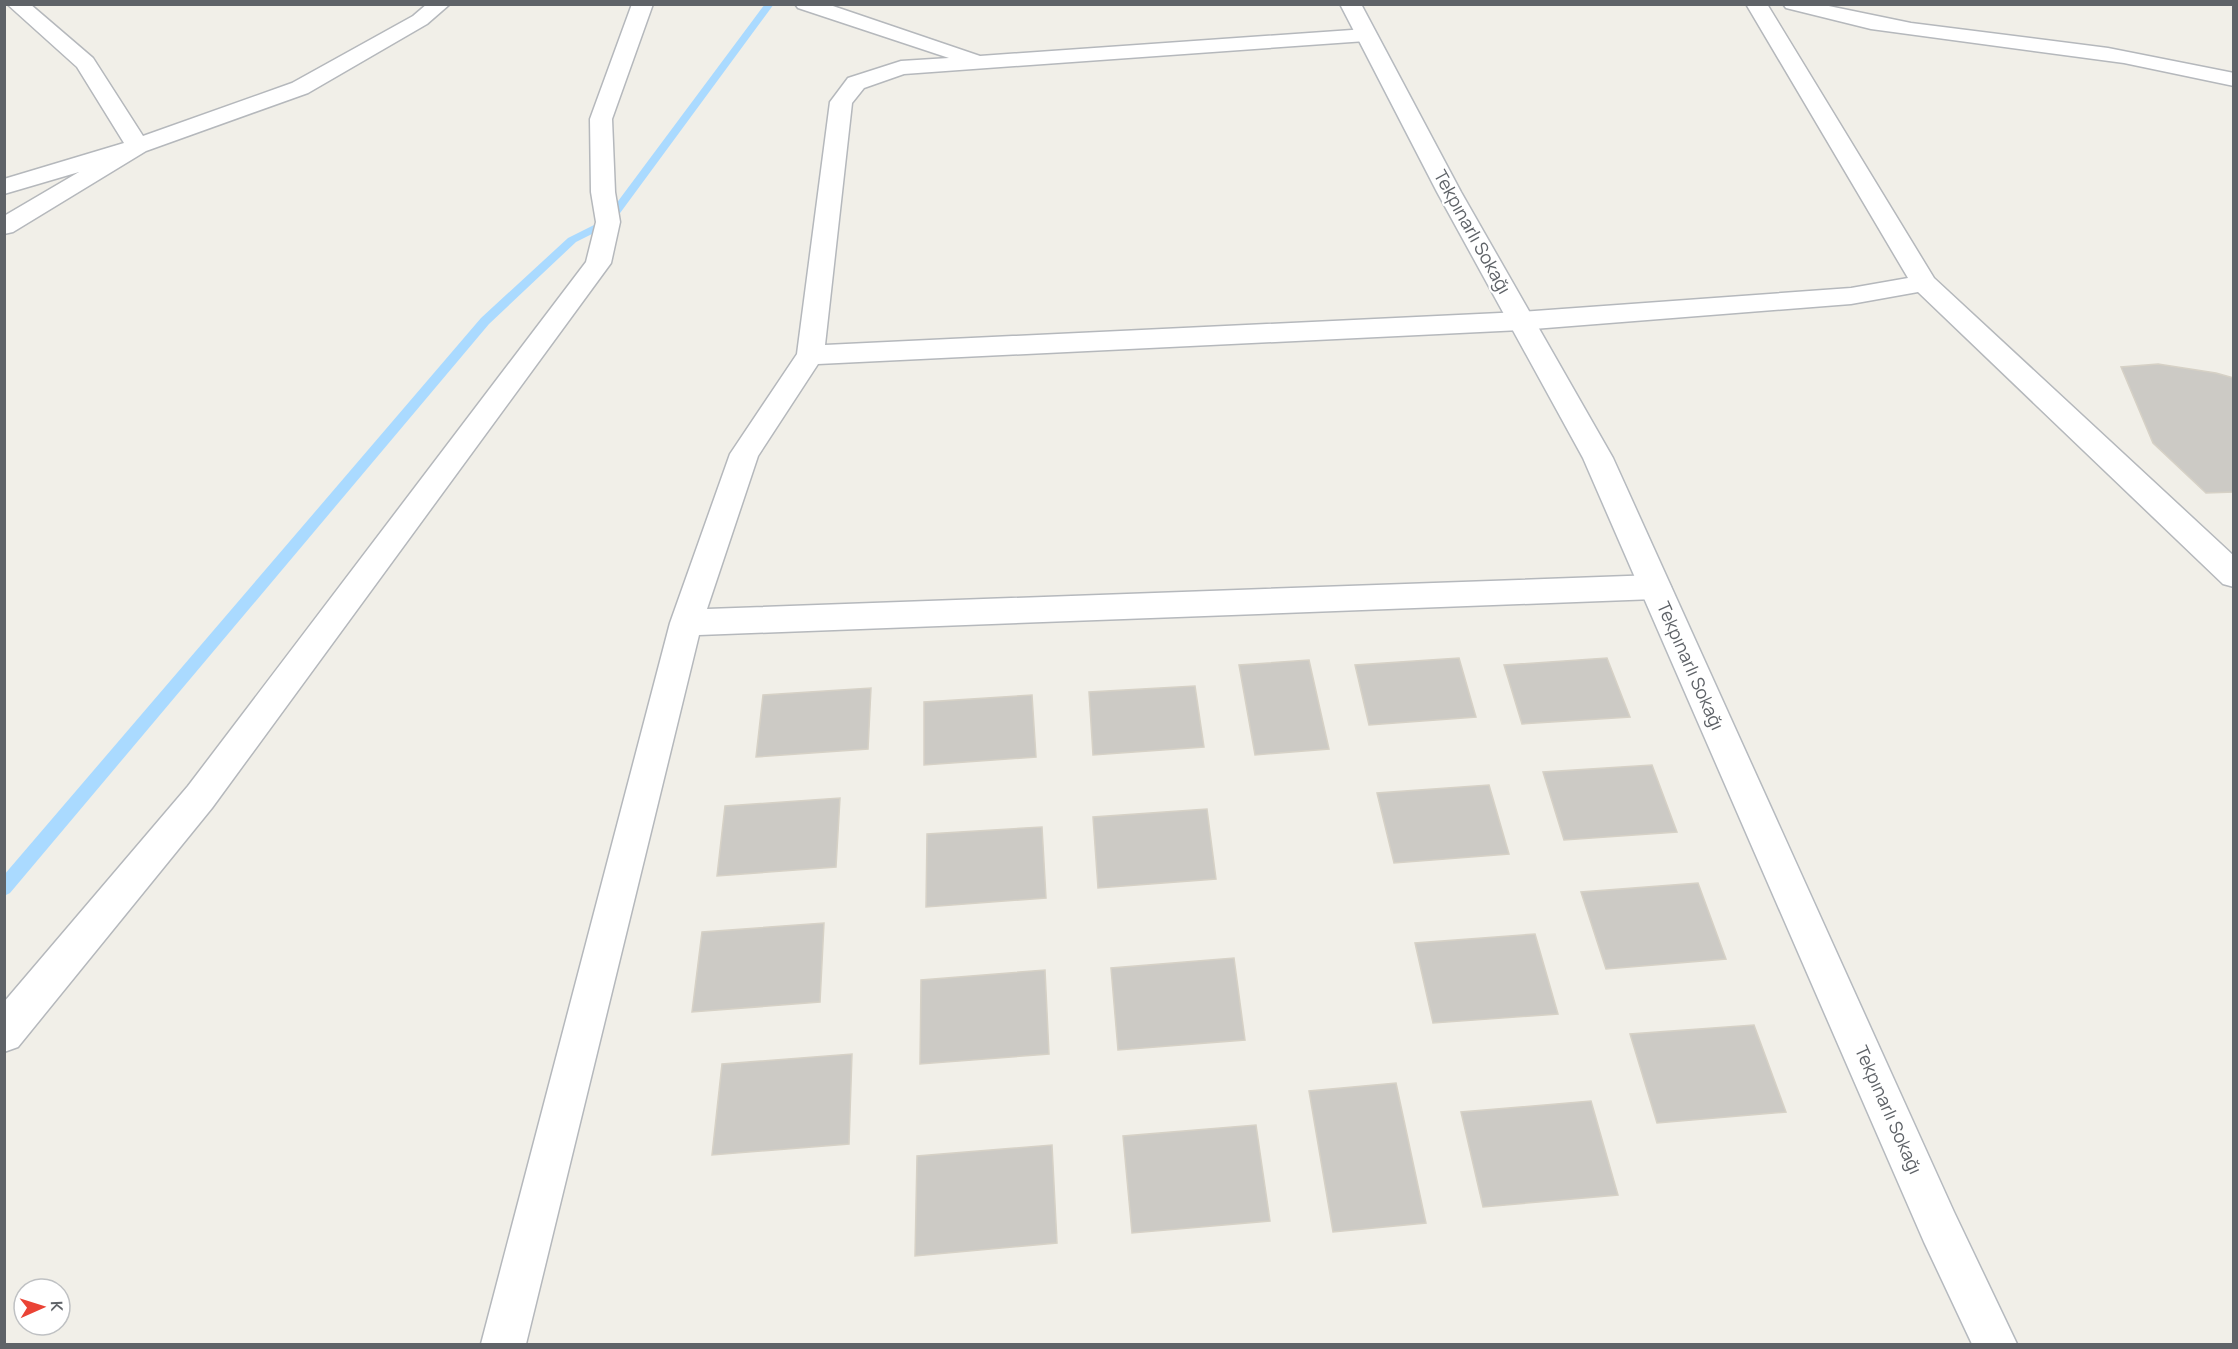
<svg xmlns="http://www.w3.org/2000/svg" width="2238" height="1349" viewBox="0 0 2238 1349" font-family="Manrope,sans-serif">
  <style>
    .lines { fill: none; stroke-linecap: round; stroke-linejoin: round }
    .stream { fill: #aadaff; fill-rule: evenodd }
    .building { fill: #cccac5; stroke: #d6d1c6; stroke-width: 1.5 }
    .street-casing { stroke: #b5b8bc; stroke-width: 3 }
    .secondary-casing { stroke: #b6babf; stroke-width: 3 }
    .street { fill: #fff; fill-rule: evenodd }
    .secondary { fill: #fff; fill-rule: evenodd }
    .labels { text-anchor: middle; stroke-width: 4.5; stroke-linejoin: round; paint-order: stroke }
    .street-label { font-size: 18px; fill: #5f6368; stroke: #fff }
  </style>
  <rect width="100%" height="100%" fill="#f1efe8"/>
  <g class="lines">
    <path class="stream" d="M765,4h9l-162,220 -36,18 -87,82 -479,569 -6,3v-21l477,-557 87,-80 36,-18z"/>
  </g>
  <path class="building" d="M2158,364l58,9 18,5v114l-28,1 -53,-50 -32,-76z
    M1459,658l17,59 -107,8 -14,-60z
    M1607,658l23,59 -108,7 -18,-59z
    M1309,660l20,89 -74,6 -16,-90z
    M1195,686l9,61 -111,8 -4,-63z
    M871,688l-3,61 -112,8 7,-62z
    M1032,695l4,62 -112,8v-63z
    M1652,765l25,67 -113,8 -21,-68z
    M1489,785l20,69 -115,9 -17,-70z
    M840,798l-4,69 -119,9 8,-70z
    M1207,809l9,70 -118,9 -5,-71z
    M1042,827l4,71 -120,9 1,-73z
    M1698,883l28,76 -120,10 -25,-77z
    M824,923l-4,79 -128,10 10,-80z
    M1535,934l23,80 -125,9 -18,-80z
    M1234,958l11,82 -127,10 -7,-82z
    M1045,970l4,84 -129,10 1,-84z
    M1754,1025l32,87 -129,11 -27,-89z
    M852,1054l-3,90 -137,11 10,-91z
    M1396,1083l30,140 -93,9 -24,-141z
    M1591,1101l27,94 -135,12 -22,-95z
    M1256,1125l14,96 -138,12 -9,-97z
    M1052,1145l5,98 -142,13 2,-100z"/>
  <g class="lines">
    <defs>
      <path id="street" d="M7,4h23l63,54 50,78 149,-53 121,-67 14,-12h23l-23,20 -119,69 -162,58 -133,81 -9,2v-18l75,-44 -75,22v-15l120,-36 -47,-76z
        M632,4h21l-41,115 3,73 5,30 -9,41 -399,545 -194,239 -14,5v-50l184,-216 398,-524 10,-40 -5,-30 -1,-73z
        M795,4h32l153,52 386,-27 7,2 4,4 -4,4 -7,2 -462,33 -40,14 -12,15 -27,242 696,-33 330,-24 57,-10 -162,-274h21l167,274 300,278v31l-11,-3 -305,-292 -67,12 -330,26 -703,34 -60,92 -51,153 948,-34 11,3 5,9 -5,9 -11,3 -956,36 -173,709h-45l189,-721 60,-169 67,-100 33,-252 18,-24 53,-17 48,-3 -151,-50z
        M1783,4h36l92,19 197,25 126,25v13l-110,-23 -253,-34 -85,-21z"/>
      <path id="secondary" d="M1340,4h21l100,188 152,266 341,754 63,132h-45l-48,-102 -341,-784 -146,-266z"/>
    </defs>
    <use href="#street" class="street-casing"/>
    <use href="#secondary" class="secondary-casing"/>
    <use href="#street" class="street"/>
    <use href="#secondary" class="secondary"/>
  </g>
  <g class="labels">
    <g class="street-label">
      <text transform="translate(1472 232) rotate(61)" y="6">Tekpınarlı Sokağı</text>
      <text transform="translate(1690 666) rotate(66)" y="6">Tekpınarlı Sokağı</text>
      <text transform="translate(1888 1110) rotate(66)" y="6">Tekpınarlı Sokağı</text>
    </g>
  </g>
  <rect width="2238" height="1349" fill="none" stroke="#5f6368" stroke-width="12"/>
  <g transform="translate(42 1307) rotate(87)"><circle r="28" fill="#ffffff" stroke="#bfc1c3" stroke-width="1.5"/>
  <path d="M0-4.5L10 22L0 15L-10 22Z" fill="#ea4335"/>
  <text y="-9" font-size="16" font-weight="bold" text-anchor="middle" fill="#5f6368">K</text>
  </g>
</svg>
